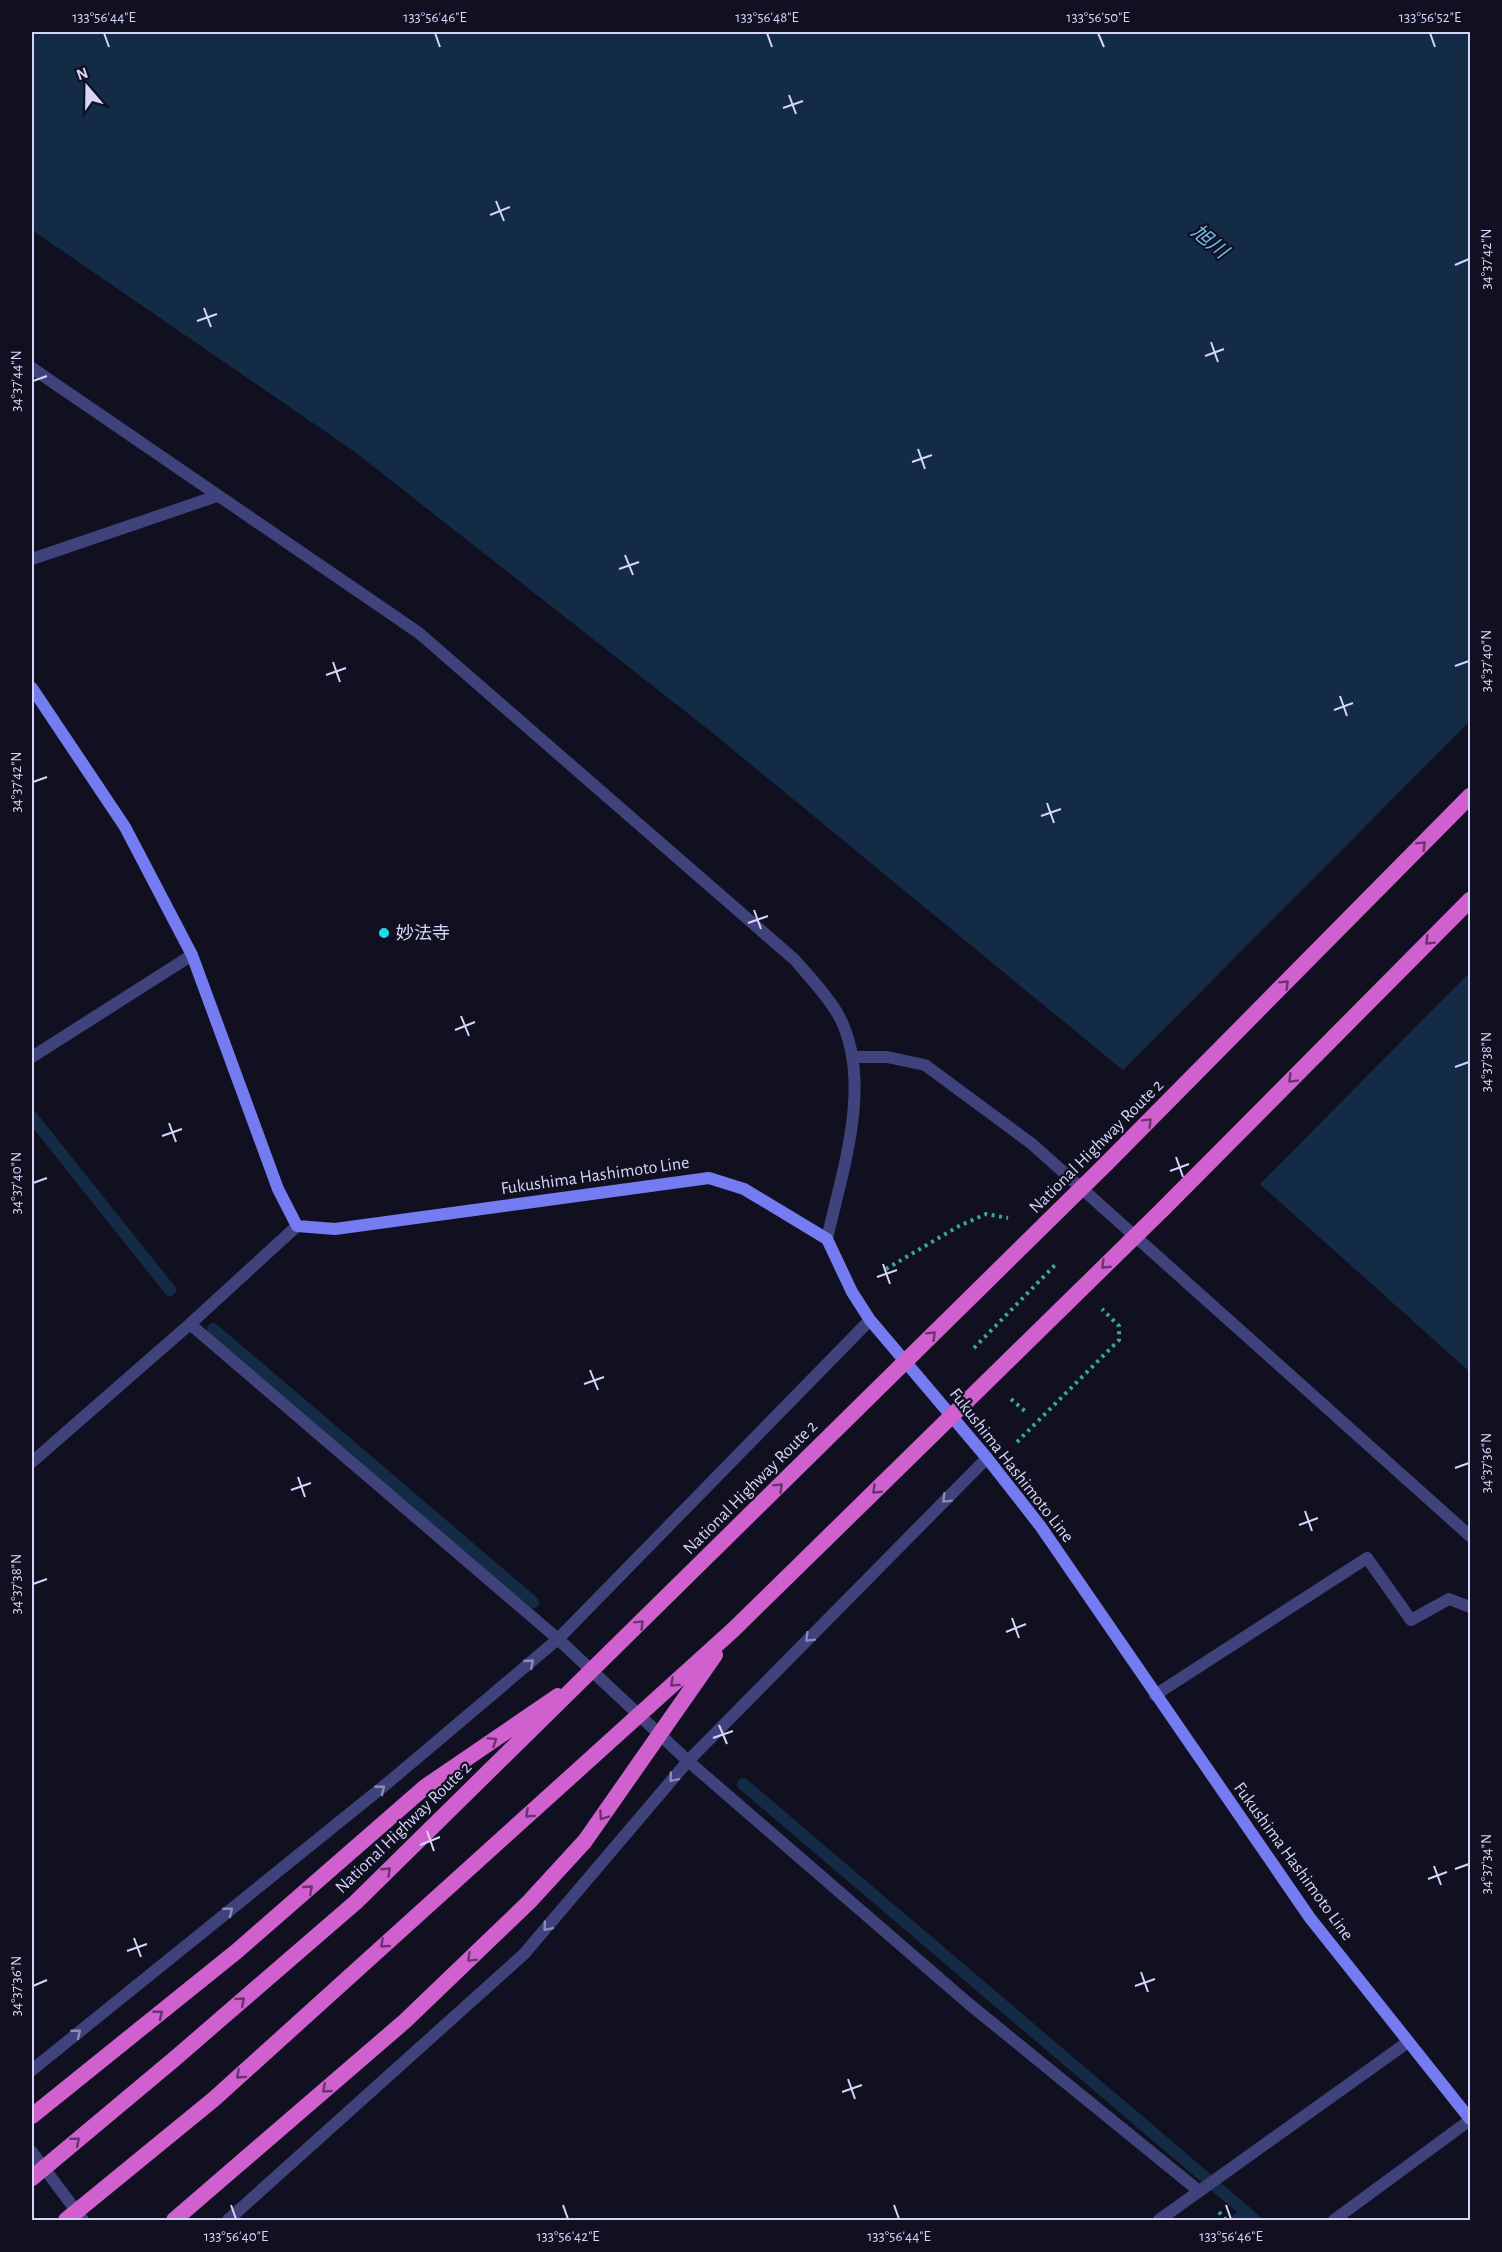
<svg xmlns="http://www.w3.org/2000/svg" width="1502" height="2252" viewBox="0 0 1502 2252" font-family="'Alegreya Sans','Noto Sans JP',sans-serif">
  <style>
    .water { fill: #142b46 }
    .pier { fill: #111021 }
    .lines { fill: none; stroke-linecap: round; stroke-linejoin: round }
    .stream { stroke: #142b46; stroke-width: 12 }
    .path { stroke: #3aa899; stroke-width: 4; stroke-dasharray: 3 4.5; stroke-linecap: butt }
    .minor { stroke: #3f427b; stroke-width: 12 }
    .tertiary { stroke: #3f427b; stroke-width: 12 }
    .secondary { stroke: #757bf1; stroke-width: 12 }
    .trunk { stroke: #d060ce; stroke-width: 16 }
    .trunk-bridge { stroke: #d060ce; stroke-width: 16 }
    .oneway { stroke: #67346f }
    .oneway2 { stroke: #8a8bbb }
    .ticks { fill: none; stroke: #d5d4fb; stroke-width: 2 }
    .poi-dot { fill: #17dfe3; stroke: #111021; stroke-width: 2 }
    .labels { text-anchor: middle; stroke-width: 4.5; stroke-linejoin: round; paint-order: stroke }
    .poi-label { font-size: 18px; fill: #d5d4fb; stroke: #111021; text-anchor: start }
    .street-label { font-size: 18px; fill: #d5d4fb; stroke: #111021 }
    .water-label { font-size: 20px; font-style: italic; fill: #6cbdf0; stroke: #111021 }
    .neatline { fill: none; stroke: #d5d4fb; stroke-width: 2 }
    .ticks-label { font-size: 15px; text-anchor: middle; fill: #d5d4fb }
  </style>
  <rect width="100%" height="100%" fill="#111021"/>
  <path class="water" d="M32,32h1438v1340l-228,-204 -533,-438 -354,-278 -323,-222z"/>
  <path class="pier" d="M1470,721v251l-212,214 -137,-114z"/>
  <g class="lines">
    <path class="stream" d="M32,1117l138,173
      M213,1329l320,273
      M743,1784l504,429
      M1237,2220l10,-7 8,7"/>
    <path class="path" d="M886,1269l73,-43 27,-12 22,4
      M974,1348l83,-85
      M1011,1399l16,14
      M1017,1442l102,-102v-14l-17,-17
      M1219,2212l7,8"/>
    <path class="minor" d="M32,559l185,-63
      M32,1057l160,-102
      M853,1057h34l38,8 107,79 438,392
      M190,1324l368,315 130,122 281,243 230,187
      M32,1462l158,-138 107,-98
      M1155,1695l212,-137 44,62 38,-21 21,8
      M32,2070l358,-289 168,-142 312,-319
      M32,2152l51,68
      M228,2220l296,-266 164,-193 299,-303
      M1159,2220l249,-178
      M1334,2220l136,-100"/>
    <path class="tertiary" d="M32,368l387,265 376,327c15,18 34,37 45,58 33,66 2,153 -13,221"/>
    <path class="secondary" d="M32,688l93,139 67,128 86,234 19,37 38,3 374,-51 35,11 83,50 25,53 18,28 117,138 54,69 269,391 160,201"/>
    <path class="trunk" d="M1106,1164l364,-368
      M1162,1210l308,-310
      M32,2116l205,-165 188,-164 133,-91"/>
    <path class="trunk-bridge" d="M32,2178l140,-117 184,-159 750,-738
      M66,2220l148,-121 519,-469 429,-420
      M174,2220l231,-199 124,-119 56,-61 130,-186"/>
  </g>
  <defs><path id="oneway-chevron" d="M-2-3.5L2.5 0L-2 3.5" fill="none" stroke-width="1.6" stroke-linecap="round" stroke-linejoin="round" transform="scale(1.5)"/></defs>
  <g class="oneway">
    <use href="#oneway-chevron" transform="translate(1422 845) rotate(-45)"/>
    <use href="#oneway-chevron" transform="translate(1429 941) rotate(135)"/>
    <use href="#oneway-chevron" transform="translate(1285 984) rotate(-45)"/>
    <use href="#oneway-chevron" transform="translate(1292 1079) rotate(135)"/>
    <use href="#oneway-chevron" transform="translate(1148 1122) rotate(-45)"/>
    <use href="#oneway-chevron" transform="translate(1105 1265) rotate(136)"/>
    <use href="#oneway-chevron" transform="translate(932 1335) rotate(-45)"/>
    <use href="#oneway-chevron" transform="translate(779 1487) rotate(-45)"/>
    <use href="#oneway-chevron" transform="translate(876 1490) rotate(136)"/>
    <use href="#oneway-chevron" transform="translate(640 1624) rotate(-45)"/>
    <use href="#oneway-chevron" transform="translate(674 1683) rotate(138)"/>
    <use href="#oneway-chevron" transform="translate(493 1741) rotate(-34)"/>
    <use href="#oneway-chevron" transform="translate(529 1814) rotate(138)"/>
    <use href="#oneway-chevron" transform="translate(603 1816) rotate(125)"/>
    <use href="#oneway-chevron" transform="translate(387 1871) rotate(-44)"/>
    <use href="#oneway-chevron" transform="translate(309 1889) rotate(-41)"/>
    <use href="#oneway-chevron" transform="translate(384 1944) rotate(138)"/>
    <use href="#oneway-chevron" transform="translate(471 1958) rotate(136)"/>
    <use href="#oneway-chevron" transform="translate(241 2001) rotate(-41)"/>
    <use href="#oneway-chevron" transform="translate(159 2014) rotate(-39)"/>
    <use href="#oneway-chevron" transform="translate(240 2075) rotate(138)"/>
    <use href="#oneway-chevron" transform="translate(326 2089) rotate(139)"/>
    <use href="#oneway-chevron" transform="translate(76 2141) rotate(-40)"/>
  </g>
  <g class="oneway2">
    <use href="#oneway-chevron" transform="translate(946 1499) rotate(135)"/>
    <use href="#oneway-chevron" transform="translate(809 1638) rotate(135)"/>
    <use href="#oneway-chevron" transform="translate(530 1663) rotate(-41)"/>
    <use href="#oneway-chevron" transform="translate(673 1778) rotate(130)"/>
    <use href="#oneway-chevron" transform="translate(381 1789) rotate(-39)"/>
    <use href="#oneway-chevron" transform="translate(229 1911) rotate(-39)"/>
    <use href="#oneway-chevron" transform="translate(547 1927) rotate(130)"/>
    <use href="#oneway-chevron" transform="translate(77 2033) rotate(-39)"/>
  </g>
  <path class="ticks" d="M104,33l5,14M435,33l5,14M767,33l5,14M1098,33l6,14M1430,33l5,14M789,95l7,19M783,108l20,-7M496,201l8,20M490,215l20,-8M1455,265l14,-6M204,308l7,19M197,321l20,-7M1211,342l7,20M1205,356l19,-7M33,381l14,-5M918,449l7,20M912,462l20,-7M625,555l8,20M619,569l20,-7M333,662l7,20M1455,666l14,-5M326,675l20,-7M1340,696l7,20M1334,710l19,-7M33,782l14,-5M1047,803l7,20M1041,816l20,-7M754,910l7,19M748,923l20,-7M461,1016l8,20M455,1030l20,-8M1455,1067l14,-5M169,1123l7,19M162,1136l20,-7M1176,1157l7,20M1170,1171l19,-7M33,1183l14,-5M883,1264l7,20M877,1277l20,-7M590,1370l8,20M584,1384l20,-7M1455,1468l14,-5M298,1477l7,20M291,1490l20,-7M1305,1511l7,20M1299,1525l19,-7M33,1584l14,-5M1012,1618l7,20M1006,1632l20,-8M719,1725l8,19M713,1738l20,-7M427,1831l7,20M420,1845l20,-8M1434,1866l7,19M1455,1869l14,-5M1428,1879l19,-7M134,1938l7,19M127,1951l20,-7M1141,1972l7,20M33,1986l14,-6M1135,1986l20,-7M848,2079l7,20M842,2092l20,-7M231,2205l5,14M563,2205l5,14M894,2205l5,14M1226,2205l5,14"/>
  <circle class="poi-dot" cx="384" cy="933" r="6"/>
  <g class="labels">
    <g class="poi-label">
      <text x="396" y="939">妙法寺</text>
    </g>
    <g class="street-label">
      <text transform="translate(1096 1146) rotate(-45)" y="6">National Highway Route 2</text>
      <text transform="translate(595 1175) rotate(-8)" y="6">Fukushima Hashimoto Line</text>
      <text transform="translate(1012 1465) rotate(52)" y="6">Fukushima Hashimoto Line</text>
      <text transform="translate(750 1487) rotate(-45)" y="6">National Highway Route 2</text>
      <text transform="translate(403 1827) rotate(-44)" y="6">National Highway Route 2</text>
      <text transform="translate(1294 1861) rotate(54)" y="6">Fukushima Hashimoto Line</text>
    </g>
    <g class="water-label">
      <text transform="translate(1210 241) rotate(39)" y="7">旭川</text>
    </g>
  </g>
  <rect width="1502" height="2252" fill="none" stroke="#111021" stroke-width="66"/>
  <g transform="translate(87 87) rotate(340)" stroke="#111021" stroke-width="4.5" paint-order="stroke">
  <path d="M0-4.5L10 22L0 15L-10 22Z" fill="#d5d4fb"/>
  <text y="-9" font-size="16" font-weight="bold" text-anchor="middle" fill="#d5d4fb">N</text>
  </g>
  <rect x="33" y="33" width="1436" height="2186" class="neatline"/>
  <g class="ticks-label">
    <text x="104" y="22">133°56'44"E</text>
    <text x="435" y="22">133°56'46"E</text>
    <text x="767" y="22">133°56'48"E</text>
    <text x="1098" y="22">133°56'50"E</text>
    <text x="1430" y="22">133°56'52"E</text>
    <text transform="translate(1486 259) rotate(-90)" y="5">34°37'42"N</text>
    <text transform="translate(16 381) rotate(-90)" y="5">34°37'44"N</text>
    <text transform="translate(1486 661) rotate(-90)" y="5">34°37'40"N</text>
    <text transform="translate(16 782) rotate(-90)" y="5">34°37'42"N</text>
    <text transform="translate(1486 1062) rotate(-90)" y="5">34°37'38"N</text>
    <text transform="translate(16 1183) rotate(-90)" y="5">34°37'40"N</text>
    <text transform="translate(1486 1463) rotate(-90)" y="5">34°37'36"N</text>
    <text transform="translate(16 1584) rotate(-90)" y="5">34°37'38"N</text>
    <text transform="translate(1486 1864) rotate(-90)" y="5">34°37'34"N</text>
    <text transform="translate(16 1986) rotate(-90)" y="5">34°37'36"N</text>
    <text x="236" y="2241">133°56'40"E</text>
    <text x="568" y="2241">133°56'42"E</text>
    <text x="899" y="2241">133°56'44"E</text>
    <text x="1231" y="2241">133°56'46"E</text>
  </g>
</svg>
